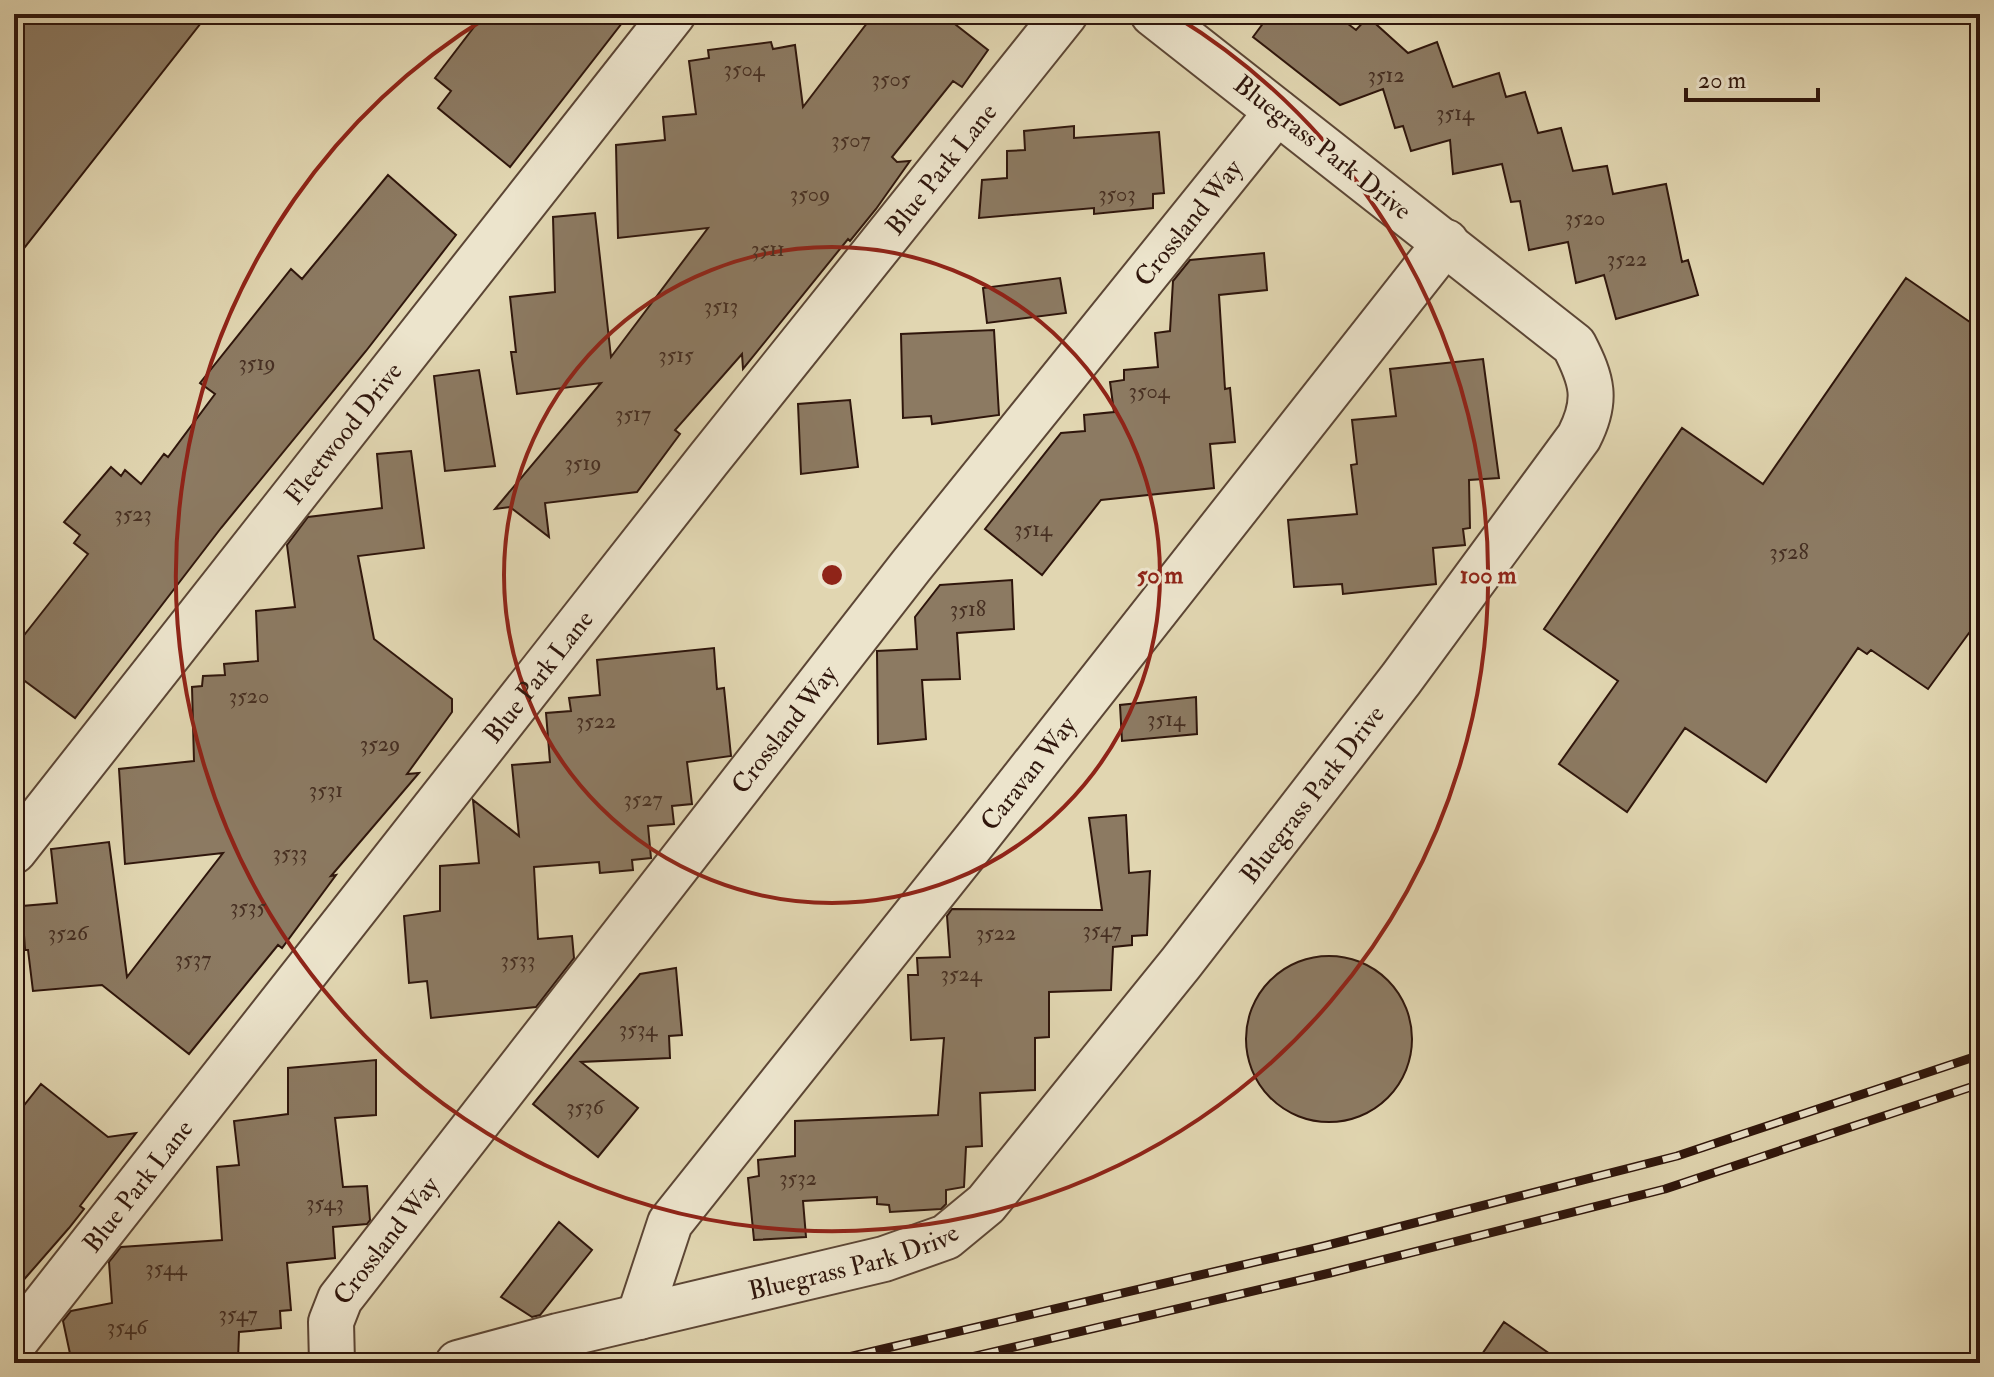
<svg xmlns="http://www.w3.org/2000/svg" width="1994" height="1377" viewBox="0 0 1994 1377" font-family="'IM FELL Double Pica',serif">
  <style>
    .building { fill: #8c7a62; stroke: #2f160c; stroke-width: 2 }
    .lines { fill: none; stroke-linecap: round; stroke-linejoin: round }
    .minor-casing { stroke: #5c4635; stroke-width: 48 }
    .minor { stroke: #ece4cc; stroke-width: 44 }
    .rail-casing { stroke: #2f160c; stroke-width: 9 }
    .rail { stroke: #ece4cc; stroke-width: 6; stroke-dasharray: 18; stroke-linecap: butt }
    .ring { fill: none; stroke: #8f2418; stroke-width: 4 }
    .labels { text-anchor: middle; stroke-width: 6; stroke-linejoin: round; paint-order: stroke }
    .number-label { font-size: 22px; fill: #462f22 }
    .street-label { font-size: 26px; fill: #2f160c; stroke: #ece4cc }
    .centre { fill: #8f2418; stroke: #ece4cc; stroke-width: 4 }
    .ring-label { font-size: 24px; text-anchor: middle; font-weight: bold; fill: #8f2418; stroke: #ece4cc; stroke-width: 6; stroke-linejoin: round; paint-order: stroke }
  </style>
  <rect width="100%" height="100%" fill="#e1d6b1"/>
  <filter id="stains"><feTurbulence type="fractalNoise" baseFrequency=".0025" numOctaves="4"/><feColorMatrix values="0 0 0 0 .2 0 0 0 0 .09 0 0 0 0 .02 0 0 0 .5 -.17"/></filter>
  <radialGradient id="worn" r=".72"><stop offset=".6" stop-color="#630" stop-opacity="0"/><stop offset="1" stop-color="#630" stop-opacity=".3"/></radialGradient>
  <path class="building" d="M14,14h194l-194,247z
    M484,14h145l-119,153 -72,-59 13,-17 -16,-13z
    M874,14h68l46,36 -26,37 -9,-6 -61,76 5,5 13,-1 -34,48 -26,32 -2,-2 -105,130 -1,-15 -67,76 5,4 -43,58 -92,11 4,34 -39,-30 -15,2 106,-126 -84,11 -6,-42h5l-6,-55 45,-5 -2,-75 42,-4 16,144 97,-129 -90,10 -2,-93 49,-5 -2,-23 33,-3 -7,-53 20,-3 -1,-8 63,-8 2,7 22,-4 8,62z
    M1270,14h65l21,16 12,-13 40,36 29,-11 16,45 46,-14 7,24 19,-5 13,41 23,-5 12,43 34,-5 6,28 53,-10 16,78 6,-2 10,35 -82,24 -12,-44 -28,8 -8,-41 -39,8 -9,-49 -9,1 -9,-38 -49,10 -3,-34 -39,11 -8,-25 -8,2 -12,-39 -43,16 -87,-68z
    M1074,126v12l85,-6 5,61 -11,1v14l-59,6v-6l-115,10 3,-38 25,-2v-27l18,-1 -1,-19z
    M388,175l68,60 -90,116 -145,177 -146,190 -61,-45v-25l74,-94 -14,-11 6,-8 -16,-13 47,-55 10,9 4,-6 16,14 23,-30 4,3 47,-63 -15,-11 91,-114 11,10z
    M1264,253l3,37 -48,5 6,94 5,-1 5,54 -25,2 4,44 -113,12 -59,75 -57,-46 76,-96 24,-2 -1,-16 30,-3 -4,-30 14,-2v-10l34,-3 -3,-34 15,-2 3,-50 17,-21z
    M1060,278l6,35 -79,10 -4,-35z
    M1906,278l74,51v289l-52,71 -57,-39 -4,4 -9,-6 -92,134 -81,-54 -58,84 -68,-48 59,-83 -74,-52 138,-201 81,56z
    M994,330l5,85 -67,9 -1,-8 -28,2 -2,-84z
    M1483,359l16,119 -30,2 1,48 -7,1 2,16 -32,3 3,36 -93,10 -1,-10 -48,3 -6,-67 69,-6 -6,-49 6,-1 -5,-44 44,-4 -6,-47z
    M479,370l16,96 -50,5 -11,-95z
    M850,400l8,67 -57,7 -3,-70z
    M411,451l13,97 -66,8 16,83 78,60v13l-45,62 12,-1 -88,103 5,-1 -54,73 -4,-3 -89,109 -87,-69 -69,6 -5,-41h-3l-3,-44 35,-3 -6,-54 58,-7 18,135 96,-124 -98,11 -6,-95 75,-8 -2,-74 10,-1 1,-10 22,-1 -1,-11 34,-3 -2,-50 39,-4 -8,-62 21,-28 74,-9 -5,-54z
    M1012,580l2,49 -57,4 3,46 -38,1 4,59 -48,5 -1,-93 40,-2 -2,-32 25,-32z
    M714,648l3,41 7,-1 7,68 -44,6 5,42 -20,2 2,18 -26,2 3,32 -19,2 1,10 -33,3 -1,-11 -65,5 4,72 34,-3 2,22 -38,49 -105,11 -4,-37 -18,2 -5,-67 36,-5v-45l39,-3 -6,-63 46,36 -7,-71 38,-3 -4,-49 25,-2 -2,-13 31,-3 -3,-35z
    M1196,697l1,37 -75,7 -2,-36z
    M1126,815l3,58 21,-2 -3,64 -15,1v9l-19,2 -2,43 -62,2v45l-14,1v52l-55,3 2,53 -16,1 -2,40 -18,3v14l-5,5 -51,3 -1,-7 -12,-1v-7l-74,4 3,36 -52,3 -6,-62 11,-2 -1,-16 37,-4v-35l143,-6 6,-77 -33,2 -3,-65h10l-1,-17 33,-1 -3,-41 5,-7 150,1 -13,-92z
    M1246 1039a83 83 0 1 1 166 0a83 83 0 1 1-166 0Z
    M676,968l6,67 -13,1 1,22 -89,4 57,46 -40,49 -65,-53 107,-130z
    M376,1060v55l-41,3 8,69 24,-1 3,34 -3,4 -34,3 2,31 -48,5 4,47 -11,1 1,17 -42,4 -1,29 -166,2 -9,-42 8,-10 41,-8 -3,-41 12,-15 101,-7 -5,-73 22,-2 -5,-44 54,-7v-46z
    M41,1084l67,53 28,-4 -56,73 4,3 -15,19 -55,63v-173z
    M559,1222l33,28 -52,65 -8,2 -31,-20z
    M1504,1322l59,41h-87z"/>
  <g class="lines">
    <defs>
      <g id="minor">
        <path id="s1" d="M14,851l659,-837"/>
        <path id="s2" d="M639,1317l31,-94 306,-384 470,-597"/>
        <path id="s3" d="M14,1343l694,-883 357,-446"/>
        <path id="s4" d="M332,1363l-1,-41 9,-23 571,-733 366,-454"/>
        <path id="s5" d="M458,1363l100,-27 326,-77 62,-22 40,-33 195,-241 220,-284 178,-242c19,-37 13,-57 -5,-92l-421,-331"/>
      </g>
    </defs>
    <use href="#minor" class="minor-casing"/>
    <use href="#minor" class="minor"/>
    <defs>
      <path id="rail" d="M823,1363l501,-117 353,-90 303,-101
        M946,1363l384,-90 335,-84 315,-105"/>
    </defs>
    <use href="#rail" class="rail-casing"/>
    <use href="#rail" class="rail"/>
  </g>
  <g class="ring">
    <circle cx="832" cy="575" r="328"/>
    <path d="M1175 16A656 656 0 1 1 489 16"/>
  </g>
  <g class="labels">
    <g class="number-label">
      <text x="744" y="76">3504</text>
      <text x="1386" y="82">3512</text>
      <text x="891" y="86">3505</text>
      <text x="1455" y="120">3514</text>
      <text x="851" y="147">3507</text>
      <text x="810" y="201">3509</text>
      <text x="1117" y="201">3503</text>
      <text x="1585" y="225">3520</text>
      <text x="768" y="256">3511</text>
      <text x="1627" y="266">3522</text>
      <text x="721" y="313">3513</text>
      <text x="676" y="362">3515</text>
      <text x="257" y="370">3519</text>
      <text x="1149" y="398">3504</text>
      <text x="633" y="421">3517</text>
      <text x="583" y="470">3519</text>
      <text x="133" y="521">3523</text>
      <text x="1033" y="536">3514</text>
      <text x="1789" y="559">3528</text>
      <text x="968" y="616">3518</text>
      <text x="249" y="703">3520</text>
      <text x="1166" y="726">3514</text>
      <text x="596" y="728">3522</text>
      <text x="380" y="751">3529</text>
      <text x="326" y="797">3531</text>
      <text x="643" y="806">3527</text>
      <text x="290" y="860">3533</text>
      <text x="248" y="914">3535</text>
      <text x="1102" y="937">3547</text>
      <text x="68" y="940">3526</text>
      <text x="996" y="940">3522</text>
      <text x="193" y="966">3537</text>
      <text x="518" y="967">3533</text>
      <text x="961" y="981">3524</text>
      <text x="638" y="1036">3534</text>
      <text x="585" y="1114">3536</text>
      <text x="798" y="1185">3532</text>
      <text x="325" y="1210">3543</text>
      <text x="166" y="1275">3544</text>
      <text x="238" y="1321">3547</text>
      <text x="127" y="1334">3546</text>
    </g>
    <g class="street-label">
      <text transform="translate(1323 147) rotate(38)" y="9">Bluegrass Park Drive</text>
      <text dy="9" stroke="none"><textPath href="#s3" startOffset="1496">Blue Park Lane</textPath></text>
      <text dy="9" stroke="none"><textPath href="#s4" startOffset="1436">Crossland Way</textPath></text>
      <text dy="9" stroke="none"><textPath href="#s1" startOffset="532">Fleetwood Drive</textPath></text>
      <text dy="9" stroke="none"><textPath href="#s3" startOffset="848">Blue Park Lane</textPath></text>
      <text dy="9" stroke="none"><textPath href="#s4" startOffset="788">Crossland Way</textPath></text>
      <text dy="9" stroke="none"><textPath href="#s2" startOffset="674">Caravan Way</textPath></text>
      <text dy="9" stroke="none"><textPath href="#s5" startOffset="1080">Bluegrass Park Drive</textPath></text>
      <text dy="9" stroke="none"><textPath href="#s3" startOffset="200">Blue Park Lane</textPath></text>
      <text dy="9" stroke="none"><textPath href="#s4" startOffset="140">Crossland Way</textPath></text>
      <text dy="9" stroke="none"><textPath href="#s5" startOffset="408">Bluegrass Park Drive</textPath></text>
    </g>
  </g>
  <circle cx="832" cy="575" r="12" class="centre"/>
  <g class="ring-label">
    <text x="1160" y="583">50 m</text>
    <text x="1488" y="583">100 m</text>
  </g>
  <rect width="1994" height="1377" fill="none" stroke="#e1d6b1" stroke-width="48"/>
  <rect x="16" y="16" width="1962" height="1345" fill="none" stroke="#2f160c" stroke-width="4"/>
  <rect x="24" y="24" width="1946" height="1329" fill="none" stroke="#2f160c" stroke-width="2"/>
  <path d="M1686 88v12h132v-12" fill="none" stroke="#2f160c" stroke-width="4"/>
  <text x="1698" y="88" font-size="24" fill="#2f160c" stroke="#ece4cc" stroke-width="6" paint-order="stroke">20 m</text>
  <rect width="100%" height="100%" filter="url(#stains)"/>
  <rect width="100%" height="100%" fill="url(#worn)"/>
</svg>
